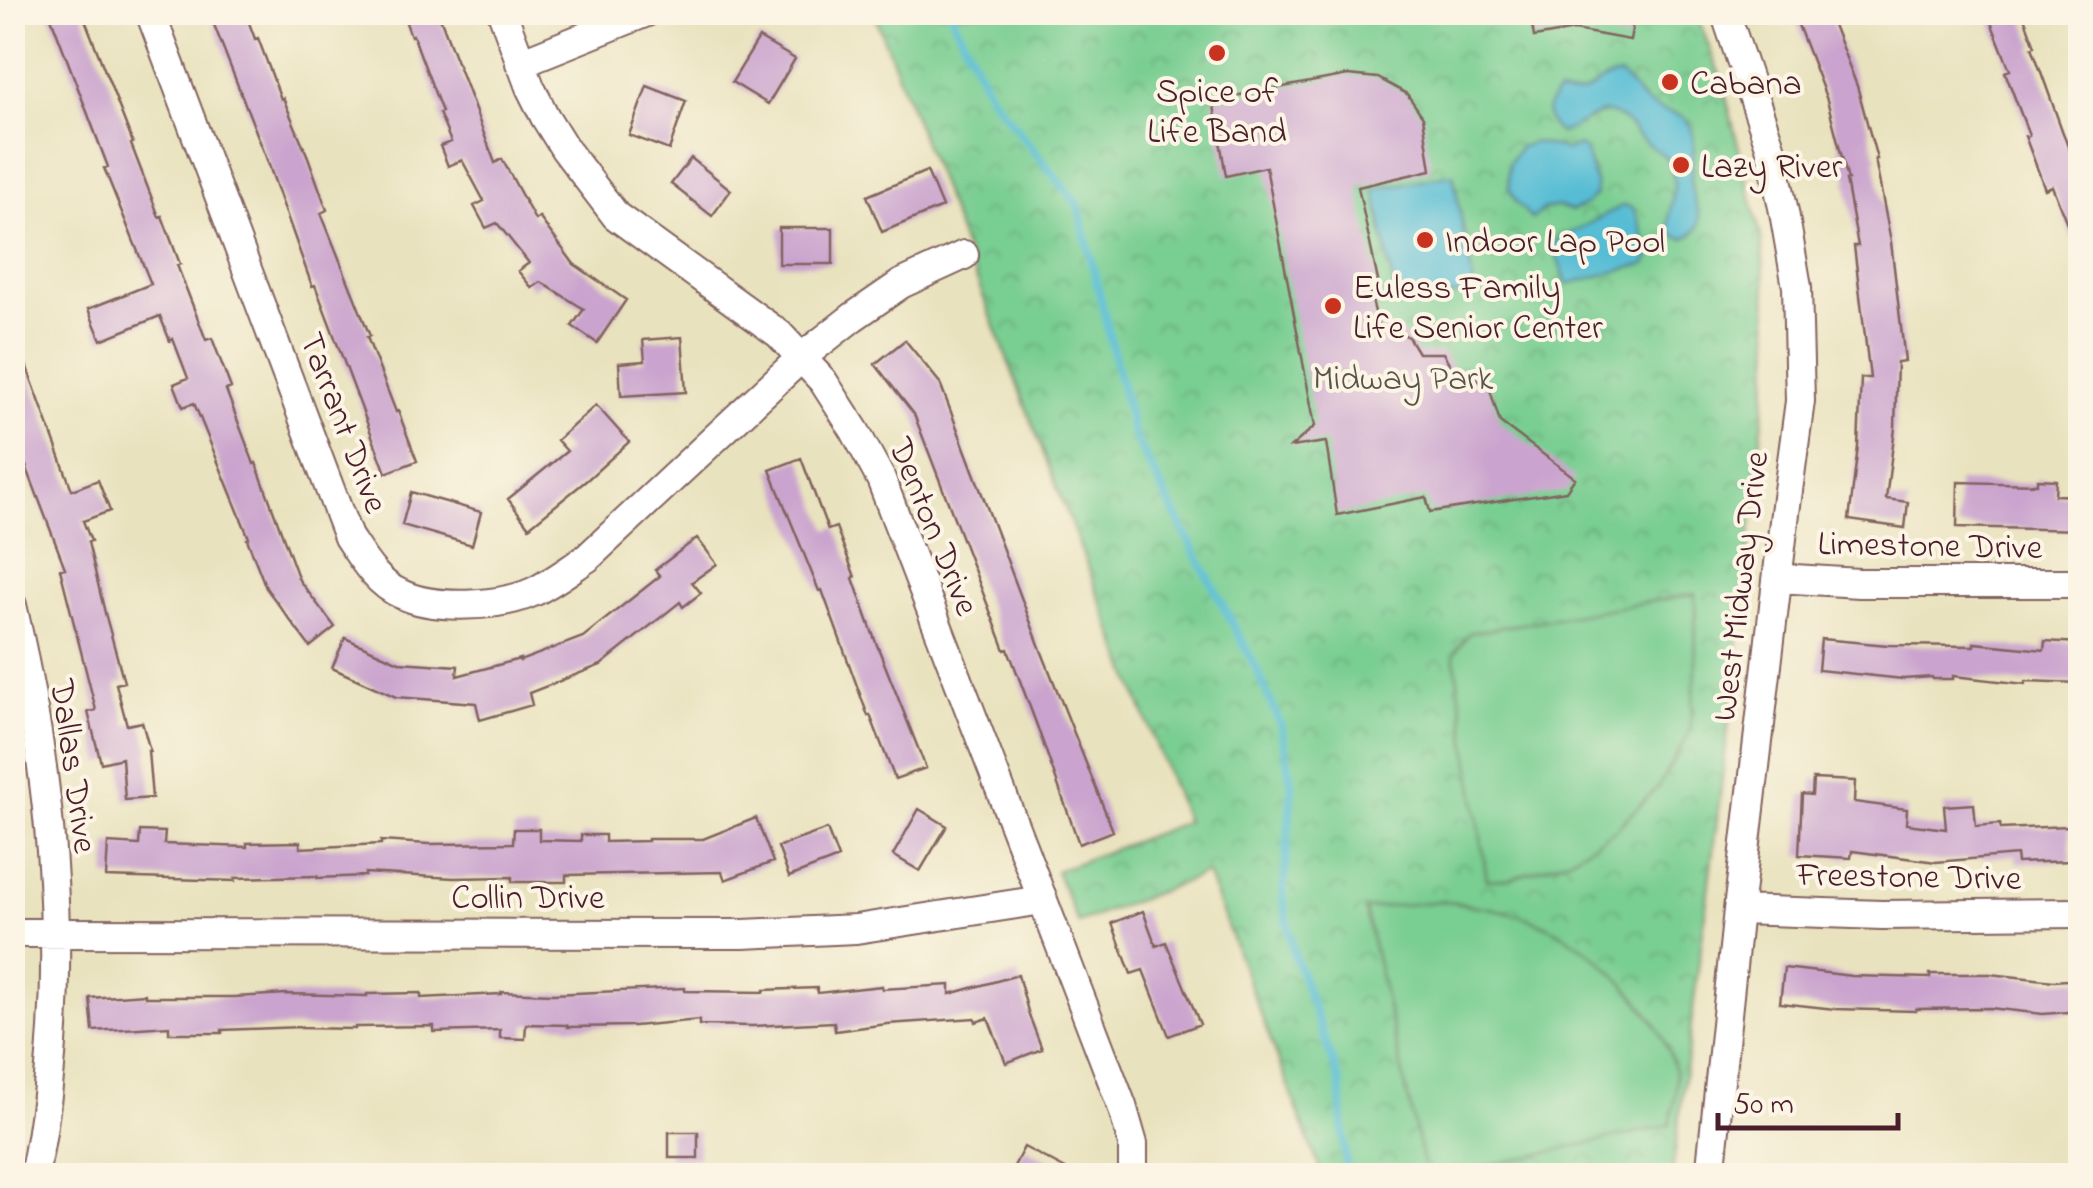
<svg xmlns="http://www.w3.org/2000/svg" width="2093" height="1188" viewBox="0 0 2093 1188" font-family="'Indie Flower',sans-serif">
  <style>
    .park { fill: url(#park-crowns); stroke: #62765e; stroke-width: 2.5 }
    .pitch { fill: #79ce92; stroke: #62765e; stroke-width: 2.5 }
    .water { fill: #56bdd4; stroke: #506e80; stroke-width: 2.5 }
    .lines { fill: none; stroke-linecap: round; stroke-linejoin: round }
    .stream { stroke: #56bdd4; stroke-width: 8 }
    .building { fill: #caa4ce }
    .minor-casing { stroke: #82635e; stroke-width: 32 }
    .minor { stroke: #fff; stroke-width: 28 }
    .poi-dot { fill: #c8321e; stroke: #fcf5e5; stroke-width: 4 }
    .labels { text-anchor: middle; stroke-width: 8; stroke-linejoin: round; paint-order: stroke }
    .poi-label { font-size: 35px; fill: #4a1f2b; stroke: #fcf5e5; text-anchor: start }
    .park-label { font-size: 35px; fill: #58544a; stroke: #fcf5e5 }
    .street-label { font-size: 35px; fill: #4a1f2b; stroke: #fcf5e5 }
  </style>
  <defs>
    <pattern id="park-crowns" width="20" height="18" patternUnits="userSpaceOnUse" patternTransform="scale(2.5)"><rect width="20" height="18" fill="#79ce92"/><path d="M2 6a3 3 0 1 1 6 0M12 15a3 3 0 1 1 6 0" fill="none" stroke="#6ab07e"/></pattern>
  </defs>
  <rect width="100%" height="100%" fill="#fcf5e5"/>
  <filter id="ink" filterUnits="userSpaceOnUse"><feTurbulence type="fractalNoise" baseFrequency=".01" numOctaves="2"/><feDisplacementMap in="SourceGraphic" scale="20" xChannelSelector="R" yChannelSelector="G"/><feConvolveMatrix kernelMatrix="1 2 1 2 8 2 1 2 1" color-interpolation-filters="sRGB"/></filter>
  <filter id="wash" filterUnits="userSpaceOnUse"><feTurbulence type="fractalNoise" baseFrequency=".0048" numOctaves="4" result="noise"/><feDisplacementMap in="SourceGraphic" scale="40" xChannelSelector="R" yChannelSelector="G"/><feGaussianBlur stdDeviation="2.25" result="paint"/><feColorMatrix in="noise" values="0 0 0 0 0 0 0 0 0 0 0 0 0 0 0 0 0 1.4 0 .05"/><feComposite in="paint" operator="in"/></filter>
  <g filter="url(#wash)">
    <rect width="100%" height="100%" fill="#e9e2be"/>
    <path class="park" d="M874,13h822l26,68 39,156 10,112 -48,423 -51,403h-350l-115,-302 -129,50 -22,-52 130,-49z"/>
    <path class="pitch" d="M1695,594l1,73 -6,64 -32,56 -42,42 -47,30 -60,20 -22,1 -33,-226 15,-21z
      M1440,901c33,4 67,8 98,21 58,24 122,88 137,149 4,16 -3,38 -5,54l-223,50h-9l-15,-12 -58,-254z"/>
    <path class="water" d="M1620,75c13,11 19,26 34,32 12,6 28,5 35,17 11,18 0,42 2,62 1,12 11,27 8,38 -1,8 -8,12 -16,15l-12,-5c-6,-17 4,-35 3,-54 -1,-7 -3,-17 -8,-22 -4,-6 -14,-10 -19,-14 -14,-12 -24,-32 -44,-31 -14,2 -28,16 -43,20 -17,-13 -16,-25 -3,-40 39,7 35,-15 63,-18z
      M1534,142l33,8 11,-4 7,3 10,33 1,12 -10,11 -14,6 -15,-5 -14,4 -11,9 -16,-17 -7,-14 -1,-24 12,-17z
      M1453,174l22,118 -78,14 -22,-117z
      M1624,205l10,4 17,46 -5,9 -79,20 -15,-41z"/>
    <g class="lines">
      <path class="stream" d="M950,12l41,85 87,108 55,229 123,234 25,58 11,61 -9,110 10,54 47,132 7,93"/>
    </g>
    <g id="blocks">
      <path class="building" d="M49,12h33l51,131 -2,1 28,73 3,-1 18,48 -3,1 29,75 6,-2 19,50 -5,2 28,74 2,-1 43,117 36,47 -25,20 -44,-59 -19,-49 2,-1 -55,-135 -11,4 -9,-23 14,-6 -15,-39 -3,2 -10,-25 -59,24 -13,-31 63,-25 -47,-116 4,-1z
        M209,12h36l10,27 3,-1 23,61 2,-1 25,59 19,53 -6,3 49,123 -3,1 29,75 2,-1 19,50 -31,12 -71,-188 -3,1 -46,-129z
        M402,12h36l57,151 7,-4 33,61 4,-3 35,47 52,36 -29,43 -25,-17 12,-17 -43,-27 -9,6 -14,-17 11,-8 -32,-40 -11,5 -12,-22 10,-5 -22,-41 -14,6 -8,-20 11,-4 -12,-29 3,-1 -29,-77 -2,1z
        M1530,12h105l-5,28 -55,-10 -41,7z
        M1793,12h35l29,74 20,73h-2l16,83 14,119 -8,1 -2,66 -9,71 22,3 -3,26 -56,-8 9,-73 3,-69h9l-16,-132h4l-12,-66h2l-21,-80z
        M1987,12h35l13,34 -3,1 48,133v76l-28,-70 -7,3 -20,-53 4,-1 -24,-63 5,-2z
        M759,38l36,21 -27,45 -36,-22z
        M1348,75l30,3 29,16 16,23 8,53 -73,17 20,94 -10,3 11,44h17l13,10 9,15h25l9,15 16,3 22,19 10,32 75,56 -9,13 -136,21 -4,-15 -89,18 -11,-73 -35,5 24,-21 -49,-259 -40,9 -13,-76z
        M647,86l39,15 -17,49 -40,-15z
        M691,158l40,32 -19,26 -41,-32z
        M927,171l15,36 -60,25 -15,-36z
        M779,228h54v36h-54z
        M14,332l58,158 26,-10 12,31 -27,10 8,20 -3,1 17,71 19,69 -8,2 11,41 15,-3 8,29h-2l4,47 -27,2 -3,-42 -21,5 -13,-51 8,-2 -36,-141 5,-1 -53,-139z
        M682,337l4,55 -65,4 -2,-33 26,-2 -2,-21z
        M905,340l35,43 101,267 72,181 -34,13 -43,-121 -28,-74 -3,1 -91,-236 -39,-50z
        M596,405l33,37 -42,38 -58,47 -21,-28 59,-48 -10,-11z
        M801,458l27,72 8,-3 19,50 -2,1 22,62 51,128 -31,11 -25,-64 -2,1 -46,-126 -3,1 -49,-121z
        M2037,479l19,1 -1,15 25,1v34l-123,-3 1,-45 79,2z
        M411,492l70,20 -9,33 -70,-20z
        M697,538l20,26 -25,18 9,11 -18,14 -3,-5 -79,63 -72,28 3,12 -52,15 -4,-17 -80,-6 -64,-29 13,-30 54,24 59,4 -1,10 63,-17v2l63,-24 77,-61 -5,-6z
        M1821,639l67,6 86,1v-3l70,7 1,-9 35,2v40l-54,-2 -1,3 -72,-8v3h-20l-1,-2 -29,2 -85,-9z
        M1813,779l42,2 -1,21 53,7 -1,15 40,5 -2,-23 30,-2 2,22 24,-2 1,5 68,-3 2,35 -54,2 -1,-8 -80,7 -84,-11 -1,7 -52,-3 3,-61 10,1z
        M919,809l28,17 -27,45 -27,-16z
        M756,818l17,44 -48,18 -3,-8 -156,3v7h-54v-5l-58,1 -89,-5v3l-48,2v-2l-82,2v3l-129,-4 2,-34 31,2 1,-14 25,1 -1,12 83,3v-4l53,-1v6l81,-4v-3l48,3 84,-1 1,-14h25v11l42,1v-6h24v7l43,-1v-2h55z
        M827,829l11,29 -49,19 -11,-30z
        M1143,911l13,35 10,-4 34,82 -31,12 -26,-66 -12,4 -19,-51z
        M1784,968l68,8 78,2v-4h60l64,7 26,-2v32l-37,3 -53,-6 -74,1v2l-81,-2 -55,-6z
        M1018,975l11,40 13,34 -36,14 -18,-45 -12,4 -1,-4 -88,6 -52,7 -1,-9 -82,4 -53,-1v-5l-65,6 -67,1v-2l-41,-1 -1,15 -25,-1v-8l-66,2v-6l-79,1v2l-54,-1v-1l-79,3v3h-53v-7l-76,5 -3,-33 55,-4v3h89l53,-3 80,2v-2l54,-1v5l80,-4v-2l52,2 132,-6v3l79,1v-2l53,-2 1,5 64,-7v3l68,-4v9z
        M669,1132h29v26h-29z
        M1024,1147l55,29h-70z"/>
    </g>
  </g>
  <g filter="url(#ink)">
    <use href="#blocks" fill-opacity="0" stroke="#82635e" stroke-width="2.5"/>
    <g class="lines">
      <defs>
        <path id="minor" d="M150,12l198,525c14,21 29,47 53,57 33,16 99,13 132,-2 19,-9 36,-22 54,-34l215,-201 51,-40 48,-33 63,-29
          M502,12l28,75 15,30 20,32 51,67 163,118 44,47 32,50 26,48 241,627 11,38v32
          M520,63l127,-51
          M1778,578l81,5h221
          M12,605c43,185 60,383 22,571
          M1738,910l144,5 198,-2
          M12,933l731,1 113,-5 186,-29
          M1710,1176l28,-266 47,-397 15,-112 -3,-114 -13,-75 -14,-66 -45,-134"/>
      </defs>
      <use href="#minor" class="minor-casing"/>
      <use href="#minor" class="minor"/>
    </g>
  </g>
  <g class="poi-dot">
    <circle cx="1217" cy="53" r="10"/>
    <circle cx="1670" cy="82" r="10"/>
    <circle cx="1681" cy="165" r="10"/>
    <circle cx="1425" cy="240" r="10"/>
    <circle cx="1333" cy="306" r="10"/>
  </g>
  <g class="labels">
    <g class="poi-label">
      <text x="1690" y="94">Cabana</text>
      <text x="1217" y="102" text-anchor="middle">Spice of<tspan x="1217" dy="40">Life Band</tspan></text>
      <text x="1701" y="177">Lazy River</text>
      <text x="1445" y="252">Indoor Lap Pool</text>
      <text x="1353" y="298">Euless Family<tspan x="1353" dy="40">Life Senior Center</tspan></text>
    </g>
    <g class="park-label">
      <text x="1403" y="389">Midway Park</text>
    </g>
    <g class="street-label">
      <text transform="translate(345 422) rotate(69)" y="12">Tarrant Drive</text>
      <text transform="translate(935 526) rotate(68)" y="12">Denton Drive</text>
      <text transform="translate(1930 544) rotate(1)" y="12">Limestone Drive</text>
      <text transform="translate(1739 586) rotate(-83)" y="12">West Midway Drive</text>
      <text transform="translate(75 766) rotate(82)" y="12">Dallas Drive</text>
      <text transform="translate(1909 875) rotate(1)" y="12">Freestone Drive</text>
      <text x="528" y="908">Collin Drive</text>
    </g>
  </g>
  <rect width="2093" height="1188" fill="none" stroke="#fcf5e5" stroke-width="50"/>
  <path d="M1718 1113v15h180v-15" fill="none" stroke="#4a1f2b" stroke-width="5"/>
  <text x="1733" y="1113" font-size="30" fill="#4a1f2b" stroke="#fcf5e5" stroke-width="8" paint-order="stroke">50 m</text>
</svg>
